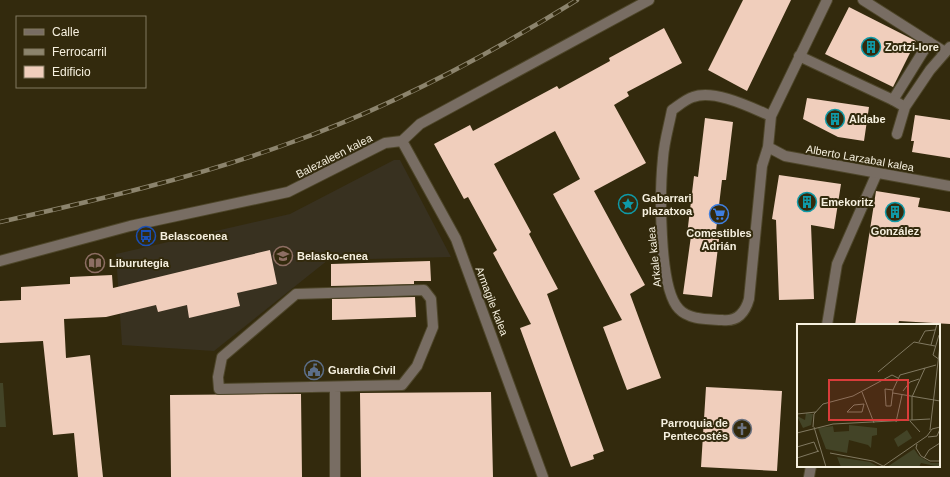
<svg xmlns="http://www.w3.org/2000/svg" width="950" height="477" viewBox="0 0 950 477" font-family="Arial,sans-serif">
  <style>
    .education { fill: #383120 }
    .green { fill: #434427 }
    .building { fill: #f0cebc }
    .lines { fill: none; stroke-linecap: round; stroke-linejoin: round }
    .service-casing { stroke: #4e462a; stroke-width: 12 }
    .pedestrian-casing { stroke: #4e462a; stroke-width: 12 }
    .minor-casing { stroke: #4e462a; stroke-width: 12 }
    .service { stroke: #786d63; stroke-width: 10 }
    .pedestrian { stroke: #786d63; stroke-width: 10 }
    .minor { stroke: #786d63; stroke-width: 10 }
    .rail-casing { stroke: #8c846d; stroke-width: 4.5 }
    .rail { stroke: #332a0d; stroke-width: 3; stroke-dasharray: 9; stroke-linecap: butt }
    .labels { text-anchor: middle; stroke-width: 4; stroke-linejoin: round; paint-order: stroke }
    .poi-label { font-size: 11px; font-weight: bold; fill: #f6f0df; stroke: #332a0d; text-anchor: start }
    .street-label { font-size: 11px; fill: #f6f0df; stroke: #332a0d }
    .inset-road { fill: none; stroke: #817961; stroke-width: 1 }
    .view { fill: #d93c3a; fill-opacity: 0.15; stroke: #d93c3a; stroke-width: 2 }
    .inset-edge { fill: none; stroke: #f6f0df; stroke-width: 2 }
  </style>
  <rect width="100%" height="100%" fill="#332a0d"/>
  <path class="education" d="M394,160h6l51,97 -123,3 -114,91 -92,-6 -6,-91 174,-40z"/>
  <path class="green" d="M0,383h3l3,44h-6z"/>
  <path class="building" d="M743,0h48l-44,91 -39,-21z
    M849,7l67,34 -23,46 -68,-33z
    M664,28l18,35 -55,29 2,4 -15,9 32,58 -52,28 51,94 -15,9 31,84 -34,12 -24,-63 19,-7 -69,-126 27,-15 -25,-48 -61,33 37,68 -2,2 29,55 -11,5 57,157 -11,4 1,4 -23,8 -51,-139 11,-4 -38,-71 4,-3 -29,-53 -4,2 -30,-55 36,-19 3,6 84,-45 2,3 51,-28 -1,-3z
    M807,98l62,9 -5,34 -26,-4 -35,-18z
    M915,115l35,5v38l-38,-6 2,-11h-3z
    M705,118l28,4 -7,58h-4l-7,59h4l-7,58 -29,-3 8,-58 -4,-1 7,-59 4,1z
    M779,175l62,9 -7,45 -23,-4 3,74 -35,1 -3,-80 -4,-1z
    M876,191l44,7 -2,9 32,5v112l-51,-3 -1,4h-43z
    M270,250l7,34 -40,9 3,13 -51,12 -2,-13 -29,7 -2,-7 -50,12 -42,2 2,39 24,-3 13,122h-25l-4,-44 -21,2 -10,-94 -43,2v-42l21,-1v-13l49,-3v-7l42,-2 1,13z
    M430,261l1,20h-17v3l-83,2v-22z
    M415,297l1,20 -84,3v-21z
    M706,387l76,4 -5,80 -76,-4z
    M491,392l2,85h-132l-1,-84z
    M301,394l1,83h-131l-1,-82z"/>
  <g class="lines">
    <defs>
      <path id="service" d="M799,56l94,44 36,-58 -66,-42
        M424,290l7,9 2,28 -16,39 -15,19 -183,4 -1,-12 4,-20 74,-63z
        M335,477v-90"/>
      <path id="pedestrian" d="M929,42l16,10
        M893,100l12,7
        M897,134l8,-27 25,-37 20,-23
        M827,325l10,-61 40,-91
        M809,477l2,-11"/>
      <path id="minor" d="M771,116c-19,-8 -56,-27 -78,-19 -7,2 -15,9 -21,13 -3,16 -8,32 -9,48 -3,30 -5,130 16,151 10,11 29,10 43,11 15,2 23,-7 27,-21l13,-133 6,-19 3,-31 56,-116
        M402,141l54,98 87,238
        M768,147l17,9 165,30
        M0,261l130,-35 158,-34 97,-49 17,-2 18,-17 229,-124"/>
    </defs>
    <use href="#service" class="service-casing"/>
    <use href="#pedestrian" class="pedestrian-casing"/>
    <use href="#minor" class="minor-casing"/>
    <use href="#service" class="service"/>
    <use href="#pedestrian" class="pedestrian"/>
    <use href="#minor" class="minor"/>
    <defs>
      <path id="rail" d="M0,222c97,-22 193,-44 287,-78 102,-36 198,-87 290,-144"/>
    </defs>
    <use href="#rail" class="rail-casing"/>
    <use href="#rail" class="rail"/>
  </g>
  <defs>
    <symbol id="building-ring" viewBox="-11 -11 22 22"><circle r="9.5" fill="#332a0d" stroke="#0f9aa8" stroke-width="1.5"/><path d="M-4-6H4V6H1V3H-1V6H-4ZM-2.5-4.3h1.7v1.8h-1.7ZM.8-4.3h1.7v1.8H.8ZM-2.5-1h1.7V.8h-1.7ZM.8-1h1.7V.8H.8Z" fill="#0f9aa8"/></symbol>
    <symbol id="sight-ring" viewBox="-11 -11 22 22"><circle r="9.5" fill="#332a0d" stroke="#0f9aa8" stroke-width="1.5"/><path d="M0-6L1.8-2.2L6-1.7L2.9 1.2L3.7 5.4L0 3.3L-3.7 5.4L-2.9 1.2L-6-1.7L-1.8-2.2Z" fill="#0f9aa8"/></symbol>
    <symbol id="supermarket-ring" viewBox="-11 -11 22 22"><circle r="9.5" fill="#332a0d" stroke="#3f7fe0" stroke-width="1.5"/><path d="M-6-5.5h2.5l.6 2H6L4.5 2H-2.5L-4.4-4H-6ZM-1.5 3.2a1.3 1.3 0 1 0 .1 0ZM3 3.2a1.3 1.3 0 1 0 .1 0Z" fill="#3f7fe0"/></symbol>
    <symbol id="bus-ring" viewBox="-11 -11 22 22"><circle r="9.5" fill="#332a0d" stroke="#1a4fb4" stroke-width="1.5"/><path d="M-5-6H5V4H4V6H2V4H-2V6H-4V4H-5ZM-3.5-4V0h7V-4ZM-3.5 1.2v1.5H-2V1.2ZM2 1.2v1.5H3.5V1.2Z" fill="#1a4fb4"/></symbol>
    <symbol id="school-ring" viewBox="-11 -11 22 22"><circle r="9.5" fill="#332a0d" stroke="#8d6e63" stroke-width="1.5"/><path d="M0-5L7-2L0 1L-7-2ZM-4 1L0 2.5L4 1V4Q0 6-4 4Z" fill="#8d6e63"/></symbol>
    <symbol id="library-ring" viewBox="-11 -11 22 22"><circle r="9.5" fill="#332a0d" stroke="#8d6e63" stroke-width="1.5"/><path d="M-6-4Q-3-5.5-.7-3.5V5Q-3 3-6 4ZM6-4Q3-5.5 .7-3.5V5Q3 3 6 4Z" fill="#8d6e63"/></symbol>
    <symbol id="civic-ring" viewBox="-11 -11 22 22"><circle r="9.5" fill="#332a0d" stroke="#5c6f8a" stroke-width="1.5"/><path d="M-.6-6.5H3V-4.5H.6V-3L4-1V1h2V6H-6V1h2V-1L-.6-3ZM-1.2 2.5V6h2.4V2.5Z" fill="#5c6f8a"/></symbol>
    <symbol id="church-ring" viewBox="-11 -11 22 22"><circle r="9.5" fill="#332a0d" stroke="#6b7280" stroke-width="1.5"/><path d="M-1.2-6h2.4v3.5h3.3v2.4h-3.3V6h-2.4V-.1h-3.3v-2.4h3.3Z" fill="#6b7280"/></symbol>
  </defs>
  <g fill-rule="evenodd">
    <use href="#building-ring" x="860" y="36" width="22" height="22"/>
    <use href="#building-ring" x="824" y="108" width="22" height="22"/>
    <use href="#building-ring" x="796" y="191" width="22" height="22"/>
    <use href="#sight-ring" x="617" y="193" width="22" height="22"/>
    <use href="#building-ring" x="884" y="201" width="22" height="22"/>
    <use href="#supermarket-ring" x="708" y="203" width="22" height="22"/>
    <use href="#bus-ring" x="135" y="225" width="22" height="22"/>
    <use href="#school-ring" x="272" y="245" width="22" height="22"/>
    <use href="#library-ring" x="84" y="252" width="22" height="22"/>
    <use href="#civic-ring" x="303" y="359" width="22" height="22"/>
    <use href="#church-ring" x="731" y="418" width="22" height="22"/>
  </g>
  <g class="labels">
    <g class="poi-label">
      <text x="885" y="51">Zortzi-lore</text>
      <text x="849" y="123">Aldabe</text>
      <text x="642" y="202">Gabarrari<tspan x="642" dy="13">plazatxoa</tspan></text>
      <text x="821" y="206">Emekoritz</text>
      <text x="895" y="235" text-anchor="middle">González</text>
      <text x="719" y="237" text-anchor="middle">Comestibles<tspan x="719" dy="13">Adrián</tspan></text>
      <text x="160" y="240">Belascoenea</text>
      <text x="297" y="260">Belasko-enea</text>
      <text x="109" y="267">Liburutegia</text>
      <text x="328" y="374">Guardia Civil</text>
      <text x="728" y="427" text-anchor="end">Parroquia de<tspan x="728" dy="13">Pentecostés</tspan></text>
    </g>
    <g class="street-label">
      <text transform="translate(334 156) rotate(-27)" y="4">Balezaleen kalea</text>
      <text transform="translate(860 158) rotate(10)" y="4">Alberto Larzabal kalea</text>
      <text transform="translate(654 257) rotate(-96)" y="4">Arkale kalea</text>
      <text transform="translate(492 301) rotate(69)" y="4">Armagile kalea</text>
    </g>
  </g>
  <g transform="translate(797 324)">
    <rect width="143" height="143" fill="#332a0d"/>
    <path d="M9,89l7,1 -2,11 -8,3 -6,-12 8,4zM52,101l28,3v7l-5,1 -1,12 -3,-3 -19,-5 -2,13 -21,-4 -8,-21 15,-2 1,6 15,-1zM110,106l5,8 -14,9 -4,-8zM117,125l5,7 12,7h9v4l-19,-4 -2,4h-32zM40,133l33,5 9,5h-38z" fill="#434427"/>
    <path class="inset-road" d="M142,11l-6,20 7,5M122,18l6,-11 10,-1M134,21l6,-21M81,48l36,-30 21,4M96,66l-8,-1 1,17h5l2,-16 7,-15 36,-10M106,67l7,-9 9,-3M65,68l12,31M96,69l47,8M67,80l-2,8h-15l7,-7zM0,90l19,-2M115,96v-23l13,-29M113,97l10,11M99,98l6,-27M16,103l1,-13 9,-10 30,-8 39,-21 6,3M17,103l12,40M133,106l10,-85M0,109l36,-9 97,-5M131,113l9,-1 3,-7M120,120l-1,4 5,8 9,5h10M0,123l17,-5 4,10M33,129l43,8 10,5M0,134l22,-7M127,134l5,-8 11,-7M85,143l45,-31 5,-7 8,-2"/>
    <path class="view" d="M32,56h79v40h-79z"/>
    <rect width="143" height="143" class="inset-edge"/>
  </g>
  <rect x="16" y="16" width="130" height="72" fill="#332a0d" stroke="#817961"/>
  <rect x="24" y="29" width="20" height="6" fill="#786d63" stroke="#817961"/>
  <text x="52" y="36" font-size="12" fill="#f6f0df">Calle</text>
  <rect x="24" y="49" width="20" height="6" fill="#8c846d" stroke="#817961"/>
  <text x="52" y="56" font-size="12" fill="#f6f0df">Ferrocarril</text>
  <rect x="24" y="66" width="20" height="12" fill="#f0cebc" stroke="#817961"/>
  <text x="52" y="76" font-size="12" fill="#f6f0df">Edificio</text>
</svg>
